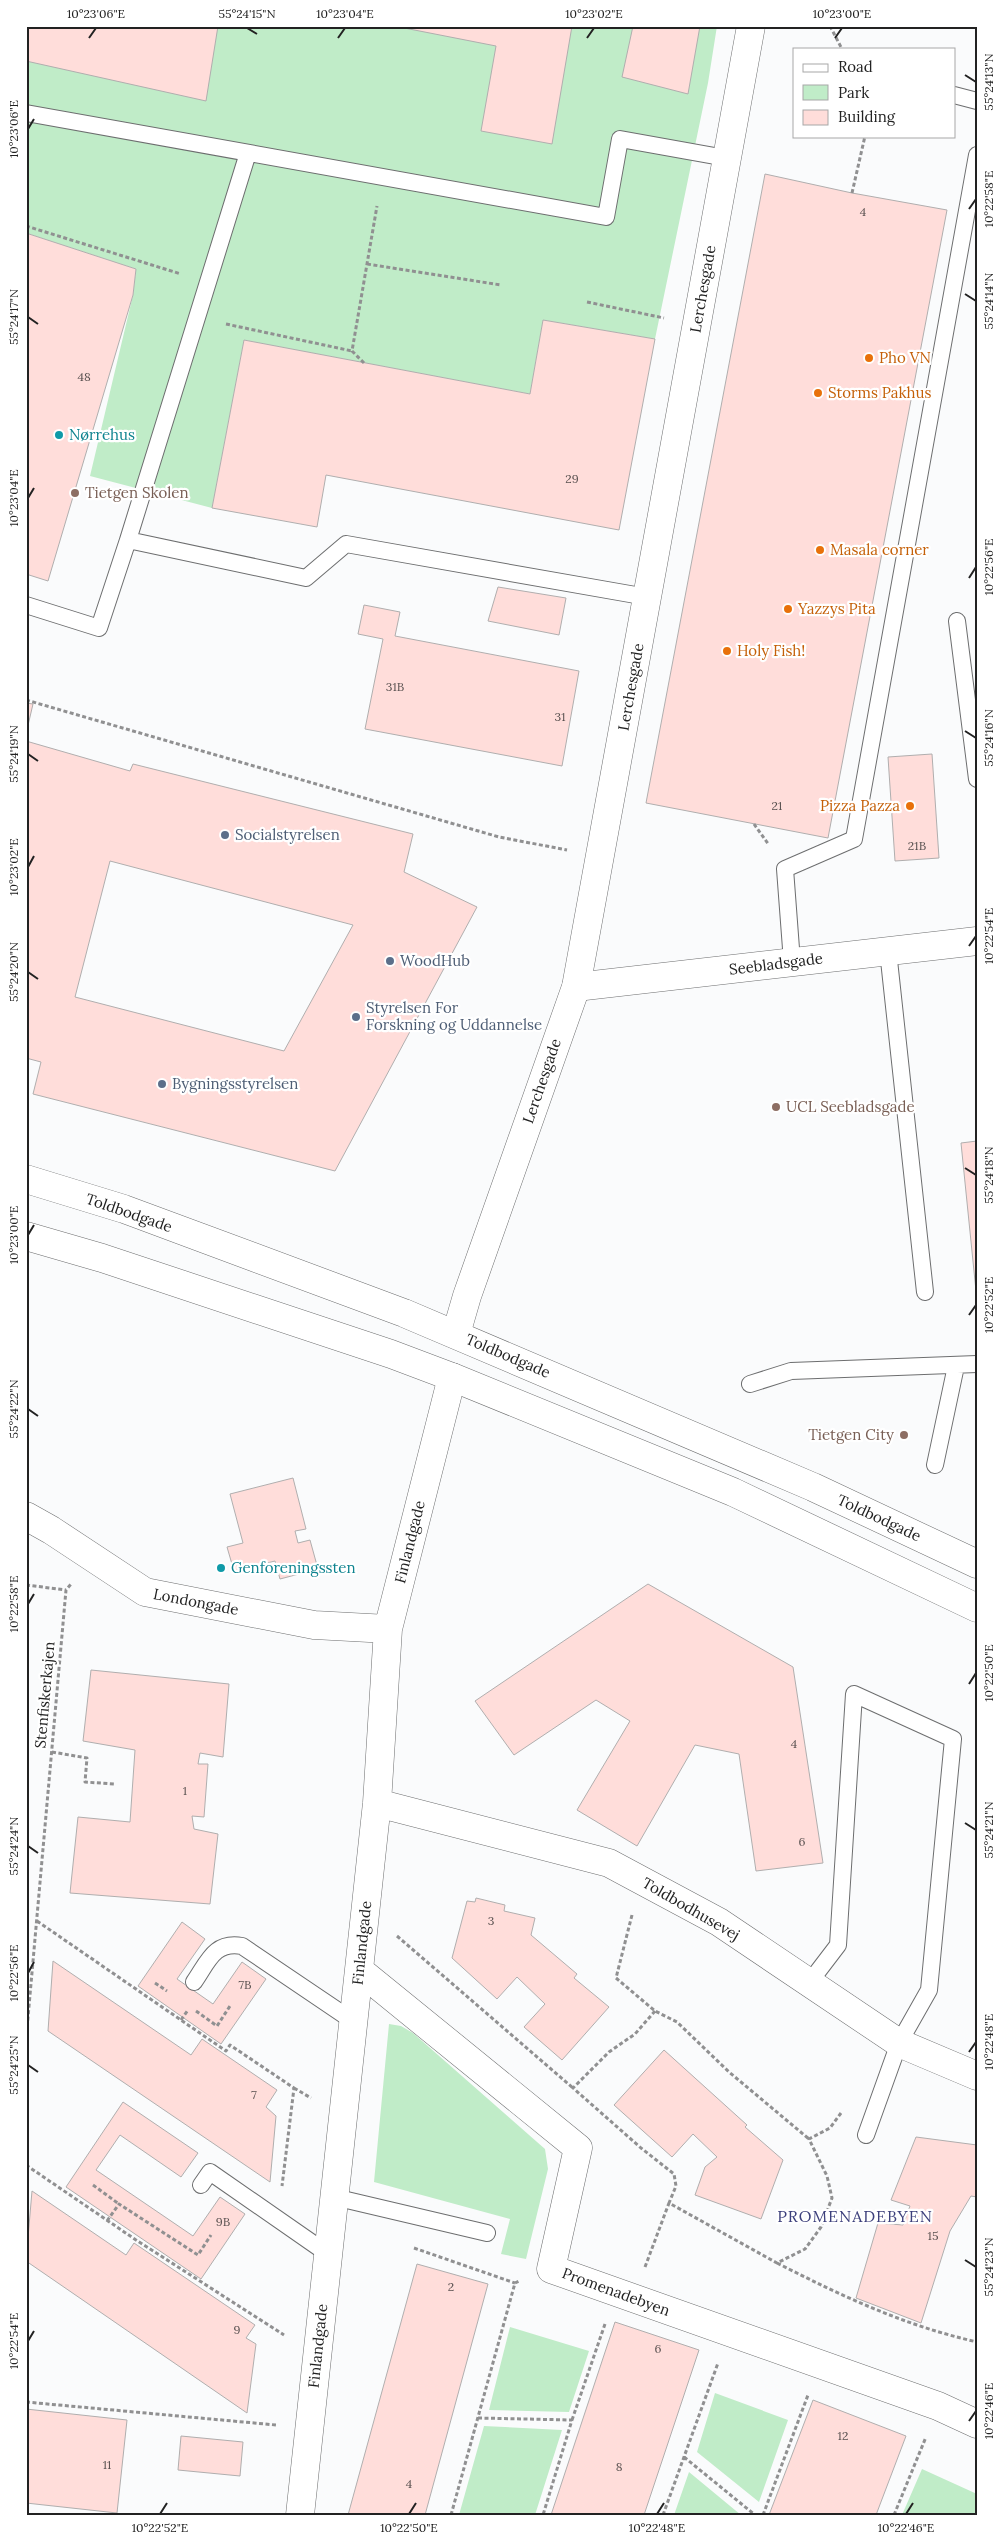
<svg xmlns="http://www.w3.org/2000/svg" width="1003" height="2541" viewBox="0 0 1003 2541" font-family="Lora,serif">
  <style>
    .green { fill: #c0ecc8 }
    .building { fill: #ffddda; stroke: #b0aeae; fill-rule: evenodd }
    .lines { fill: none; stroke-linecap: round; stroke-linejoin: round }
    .service-casing { stroke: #6d6e6f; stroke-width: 18 }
    .minor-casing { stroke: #6d6e6f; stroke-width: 29 }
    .tertiary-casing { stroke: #6d6e6f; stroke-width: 29 }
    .secondary-casing { stroke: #6d6e6f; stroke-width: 29 }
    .path { stroke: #909091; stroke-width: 3; stroke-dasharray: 4 2.5; stroke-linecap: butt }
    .service { stroke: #fff; stroke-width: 16 }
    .minor { stroke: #fff; stroke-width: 28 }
    .tertiary { stroke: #fff; stroke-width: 28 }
    .secondary { stroke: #fff; stroke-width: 28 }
    .ticks { fill: none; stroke: #222; stroke-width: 2 }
    .food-dot { fill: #e8710a; stroke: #fff; stroke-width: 2 }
    .culture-dot { fill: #0f9aa8; stroke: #fff; stroke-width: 2 }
    .education-dot { fill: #8d6e63; stroke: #fff; stroke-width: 2 }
    .service-dot { fill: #5c6f8a; stroke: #fff; stroke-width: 2 }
    .labels { text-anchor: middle; stroke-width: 4.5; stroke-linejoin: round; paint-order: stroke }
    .number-label { font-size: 12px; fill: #595150 }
    .street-label { font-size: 15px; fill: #222; stroke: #fff }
    .food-label { font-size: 15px; fill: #c56008; stroke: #fff; text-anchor: start }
    .culture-label { font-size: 15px; fill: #0d838f; stroke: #fff; text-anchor: start }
    .education-label { font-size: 15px; fill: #785e54; stroke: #fff; text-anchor: start }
    .service-label { font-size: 15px; fill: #4e5e75; stroke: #fff; text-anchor: start }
    .neighbourhood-label { font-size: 16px; letter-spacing: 1px; fill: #3d407c; stroke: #fff }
    .neatline { fill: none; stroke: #222; stroke-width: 2 }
    .ticks-label { font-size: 12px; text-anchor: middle; fill: #222 }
  </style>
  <rect width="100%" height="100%" fill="#fafbfc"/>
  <path class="green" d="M26,26h691l-9,57 -53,256 -112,-19 -13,74 -286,-54 -32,168 -122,-32 43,-181 3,-26 -110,-36z
    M389,2024l12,2 12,7 132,116 3,20 -22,90 -25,-5 9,-35 -136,-37z
    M510,2327l79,24 -20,61 -80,-2z
    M715,2393l73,27 -29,82 -62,-50z
    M484,2426l78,4 -27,85h-76z
    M922,2469l55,25v21h-75z
    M689,2472l52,43h-67z"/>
  <path class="building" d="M26,26h192l-12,75 -180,-40z
    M394,26h178l-20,118 -71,-13 15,-85z
    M633,26h67l-12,68 -66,-17z
    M765,174l87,19 95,17 -119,628 -182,-35z
    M26,233l110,36 -3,26 -85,286 -22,-7z
    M543,320l112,19 -36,191 -293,-55 -9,52 -105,-19 32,-168 286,54z
    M498,587l68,11 -7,37 -71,-14z
    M364,605l36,7 -5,24 184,35 -17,95 -197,-37 18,-90 -25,-5z
    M26,703l7,1 -7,30z
    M26,741l104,30 3,-7 280,70 -9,38 73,35 -142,264 -302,-77 8,-32 -15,-4zM110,861l243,64 -69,126 -209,-54z
    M932,754l7,104 -44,3 -7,-104z
    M977,1141v150h-1l-15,-148z
    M293,1478l13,51 -11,2 3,12 12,-3 8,29 -38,10 -5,-18 -41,10 -7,-24 16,-4 -13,-49z
    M648,1584l145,83 30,196 -67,8 -17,-117 -44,-9 -58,101 -60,-36 53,-89 -34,-21 -82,55 -39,-54z
    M91,1670l138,14 -6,73 -23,-4 -2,11h10l-4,53 -12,-1 2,13 24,5 -8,70 -140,-11 8,-76 52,5 5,-72 -52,-9z
    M476,1898l29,7 -1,6 31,7 -4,17 46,39 -3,4 35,29 -47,53 -38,-33 21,-23 -28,-27 -20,22 -45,-41 15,-57 8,1z
    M182,1922l23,17 -28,40 36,25 29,-42 24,17 -45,65 -83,-58z
    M53,1961l138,94 11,-16 75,51 -11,17 10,9 -6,66 -222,-151z
    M664,2050l83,75 -2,2 38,33 -22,59 -66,-24 10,-28 12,-10 -24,-23 -21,23 -58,-52z
    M123,2102l75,51 -17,24 -61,-42 -24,35 97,66 27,-39 25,17 -44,65 -135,-92z
    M916,2137l61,8v52l-6,-1 -21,35 -29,92 -65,-25 22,-75 25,2 7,-19 -19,-6z
    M32,2191l94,64 8,-12 121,82 -9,13 10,6 -9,69 -221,-152z
    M417,2264l71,20 -63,231h-77z
    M615,2322l84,28 -55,165h-93z
    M813,2400l93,36 -30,79h-107z
    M26,2409l101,11 -10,93 -91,-10z
    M181,2436l62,6 -3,34 -62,-6z"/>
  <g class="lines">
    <defs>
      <path id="service" d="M954,95l23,6
        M26,113l580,104 14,-78 106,19
        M248,153l-120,387 178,38 40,-34 301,53
        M26,605l73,23 29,-88
        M957,621l20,158
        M888,951l37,341
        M792,962l-7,-93 69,-30 123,-684
        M750,1384l41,-13 186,-7
        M935,1465l21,-99
        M194,1982c14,-20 20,-41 48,-36l111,75
        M809,1983l29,-38 16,-251 99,45 -24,251 -30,53 -33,92
        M201,2185l9,-13 118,82
        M334,2197l153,36"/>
      <path id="minor" d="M576,987l401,-46
        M26,1516l25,14 94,62 169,33 74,4
        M377,1803l232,60 110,59 180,121 78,33
        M359,1970l219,178 -27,121 387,137 39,18
        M300,2515l77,-712 11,-174 64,-252"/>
      <path id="tertiary" d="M456,1334l11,-38 109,-309 175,-961"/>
      <path id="secondary" d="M26,1179l98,30 280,104 409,174 164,77
        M26,1236l76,22 289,96 61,23 281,115 244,116"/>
    </defs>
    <use href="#service" class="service-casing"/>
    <use href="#minor" class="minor-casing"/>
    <use href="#tertiary" class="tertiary-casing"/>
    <use href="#secondary" class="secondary-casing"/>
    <path class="path" d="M830,26l12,23
      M852,193l13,-57
      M26,226l155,48
      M367,264l134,21
      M587,302l77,16
      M226,324l126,27
      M364,363l-12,-12 25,-145
      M26,700l473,137 68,13
      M754,824l15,21
      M26,1585l40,5
      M52,1752l35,6 -2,24 29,2
      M632,1915l-16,63 39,33 22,11 52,50 80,67
      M37,1921l189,130 4,-6 64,43 -12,98
      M397,1936l176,152
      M155,1983l12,8
      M196,2011l21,15 13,-20
      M655,2011l-20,23 -26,18 -36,36 68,60 33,26 2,12 -7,17
      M181,2020l7,-10
      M26,2040l40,-450 5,-6
      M294,2088l17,10
      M26,2165l110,75 148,95
      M93,2185l26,19
      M107,2221l12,-17 79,51 13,-20
      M414,2248l101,35
      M777,2263c67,34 126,62 200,79
      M645,2267l24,-64 108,60 28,-14 16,-22 11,-29 -5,-22 -18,-37 21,-11 11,-15
      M26,2402l250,23
      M478,2418l94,2 -29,95
      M572,2420l33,-96
      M684,2457l71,58
      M451,2515l64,-232 4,-2
      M663,2515l55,-152
      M763,2515l45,-120
      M894,2515l32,-78"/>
    <use href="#service" class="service"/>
    <use href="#minor" class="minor"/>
    <use href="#tertiary" class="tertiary"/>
    <use href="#secondary" class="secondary"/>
  </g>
  <path class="ticks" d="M247,28l10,6M89,38l7,-10M338,38l7,-10M587,38l7,-10M835,38l7,-10M965,75l11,7M28,129l6,-10M969,209l7,-10M965,294l11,7M28,317l10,7M28,498l6,-10M969,578l7,-11M965,731l11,7M28,754l10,7M28,867l6,-11M969,946l7,-10M28,972l10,7M965,1168l11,7M28,1235l6,-10M969,1315l7,-10M28,1409l10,7M28,1604l6,-10M969,1684l7,-11M965,1823l11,7M28,1846l10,7M28,1973l6,-11M969,2052l7,-10M28,2065l10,7M965,2260l11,7M28,2341l6,-10M969,2421l7,-10M160,2514l7,-11M409,2514l7,-11M657,2514l7,-11M906,2514l7,-11"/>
  <g class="food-dot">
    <circle cx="869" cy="358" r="5"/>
    <circle cx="818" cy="393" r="5"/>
    <circle cx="820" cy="550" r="5"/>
    <circle cx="788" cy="609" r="5"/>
    <circle cx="727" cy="651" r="5"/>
    <circle cx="910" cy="806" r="5"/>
  </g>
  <g class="culture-dot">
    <circle cx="59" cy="435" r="5"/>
    <circle cx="221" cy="1568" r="5"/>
  </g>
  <g class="education-dot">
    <circle cx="75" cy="493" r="5"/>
    <circle cx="776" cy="1107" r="5"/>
    <circle cx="904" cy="1435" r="5"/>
  </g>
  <g class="service-dot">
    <circle cx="225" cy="835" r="5"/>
    <circle cx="390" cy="961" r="5"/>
    <circle cx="356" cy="1017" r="5"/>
    <circle cx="162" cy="1084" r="5"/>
  </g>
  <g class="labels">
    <g class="number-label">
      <text x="863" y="216">4</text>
      <text x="84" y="381">48</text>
      <text x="572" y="483">29</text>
      <text x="395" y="691">31B</text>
      <text x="560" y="721">31</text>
      <text x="777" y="810">21</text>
      <text x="917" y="850">21B</text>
      <text x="794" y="1748">4</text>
      <text x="185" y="1795">1</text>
      <text x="802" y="1846">6</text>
      <text x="491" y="1925">3</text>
      <text x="245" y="1989">7B</text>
      <text x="254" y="2099">7</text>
      <text x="223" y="2226">9B</text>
      <text x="933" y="2240">15</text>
      <text x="451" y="2291">2</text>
      <text x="237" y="2334">9</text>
      <text x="658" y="2353">6</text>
      <text x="843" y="2440">12</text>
      <text x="107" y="2469">11</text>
      <text x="619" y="2471">8</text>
      <text x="409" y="2488">4</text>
    </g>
    <g class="street-label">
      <text transform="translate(703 289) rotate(-80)" y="5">Lerchesgade</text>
      <text transform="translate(631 687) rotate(-80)" y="5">Lerchesgade</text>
      <text transform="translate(776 964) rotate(-7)" y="5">Seebladsgade</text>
      <text transform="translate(542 1081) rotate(-71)" y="5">Lerchesgade</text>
      <text transform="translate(129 1213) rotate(19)" y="5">Toldbodgade</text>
      <text transform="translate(508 1356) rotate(23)" y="5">Toldbodgade</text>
      <text transform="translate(879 1518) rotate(25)" y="5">Toldbodgade</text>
      <text transform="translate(410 1542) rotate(-76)" y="5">Finlandgade</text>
      <text transform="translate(196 1602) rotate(11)" y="5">Londongade</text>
      <text transform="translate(45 1695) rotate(-85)" y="5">Stenfiskerkajen</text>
      <text transform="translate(691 1909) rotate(30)" y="5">Toldbodhusevej</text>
      <text transform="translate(362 1943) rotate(-84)" y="5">Finlandgade</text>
      <text transform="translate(616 2292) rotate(20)" y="5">Promenadebyen</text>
      <text transform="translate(318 2346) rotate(-84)" y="5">Finlandgade</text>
    </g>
    <g class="food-label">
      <text x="879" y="363">Pho VN</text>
      <text x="828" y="398">Storms Pakhus</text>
      <text x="830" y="555">Masala corner</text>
      <text x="798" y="614">Yazzys Pita</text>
      <text x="737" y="656">Holy Fish!</text>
      <text x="900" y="811" text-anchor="end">Pizza Pazza</text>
    </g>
    <g class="culture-label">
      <text x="69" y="440">Nørrehus</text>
      <text x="231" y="1573">Genforeningssten</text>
    </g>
    <g class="education-label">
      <text x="85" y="498">Tietgen Skolen</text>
      <text x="786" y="1112">UCL Seebladsgade</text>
      <text x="894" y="1440" text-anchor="end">Tietgen City</text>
    </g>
    <g class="service-label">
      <text x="235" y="840">Socialstyrelsen</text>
      <text x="400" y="966">WoodHub</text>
      <text x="366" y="1013">Styrelsen For<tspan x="366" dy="17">Forskning og Uddannelse</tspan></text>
      <text x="172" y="1089">Bygningsstyrelsen</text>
    </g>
    <g class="neighbourhood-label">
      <text x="855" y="2222">PROMENADEBYEN</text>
    </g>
  </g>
  <rect width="1003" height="2541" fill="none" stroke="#ffffff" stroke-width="55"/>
  <rect x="793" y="48" width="162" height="90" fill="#ffffff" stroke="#a7a7a7"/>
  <rect x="803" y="64" width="25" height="8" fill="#ffffff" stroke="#a7a7a7"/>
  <text x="838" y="72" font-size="15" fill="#222222">Road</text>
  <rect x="803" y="85" width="25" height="15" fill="#c0ecc8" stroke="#a7a7a7"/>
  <text x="838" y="98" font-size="15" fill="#222222">Park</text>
  <rect x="803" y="110" width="25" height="15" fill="#ffddda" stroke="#a7a7a7"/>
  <text x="838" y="122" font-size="15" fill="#222222">Building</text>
  <rect x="28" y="28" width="948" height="2486" class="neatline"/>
  <g class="ticks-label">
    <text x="96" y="18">10°23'06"E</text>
    <text x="247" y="18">55°24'15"N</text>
    <text x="345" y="18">10°23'04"E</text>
    <text x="594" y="18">10°23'02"E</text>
    <text x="842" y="18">10°23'00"E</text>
    <text transform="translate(989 82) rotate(-90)" y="4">55°24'13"N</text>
    <text transform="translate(14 129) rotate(-90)" y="4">10°23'06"E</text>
    <text transform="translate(989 199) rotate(-90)" y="4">10°22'58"E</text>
    <text transform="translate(989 301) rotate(-90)" y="4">55°24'14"N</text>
    <text transform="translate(14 317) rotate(-90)" y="4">55°24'17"N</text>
    <text transform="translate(14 498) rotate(-90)" y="4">10°23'04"E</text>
    <text transform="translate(989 567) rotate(-90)" y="4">10°22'56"E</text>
    <text transform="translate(989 738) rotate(-90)" y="4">55°24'16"N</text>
    <text transform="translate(14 754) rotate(-90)" y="4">55°24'19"N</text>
    <text transform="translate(14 867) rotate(-90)" y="4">10°23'02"E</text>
    <text transform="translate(989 936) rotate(-90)" y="4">10°22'54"E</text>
    <text transform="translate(14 972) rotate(-90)" y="4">55°24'20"N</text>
    <text transform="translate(989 1175) rotate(-90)" y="4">55°24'18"N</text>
    <text transform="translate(14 1235) rotate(-90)" y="4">10°23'00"E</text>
    <text transform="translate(989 1305) rotate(-90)" y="4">10°22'52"E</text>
    <text transform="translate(14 1409) rotate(-90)" y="4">55°24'22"N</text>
    <text transform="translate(14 1604) rotate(-90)" y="4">10°22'58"E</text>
    <text transform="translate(989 1673) rotate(-90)" y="4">10°22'50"E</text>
    <text transform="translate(989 1830) rotate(-90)" y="4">55°24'21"N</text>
    <text transform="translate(14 1846) rotate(-90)" y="4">55°24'24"N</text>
    <text transform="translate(14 1973) rotate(-90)" y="4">10°22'56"E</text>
    <text transform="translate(989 2042) rotate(-90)" y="4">10°22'48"E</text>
    <text transform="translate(14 2065) rotate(-90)" y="4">55°24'25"N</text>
    <text transform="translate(989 2267) rotate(-90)" y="4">55°24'23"N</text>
    <text transform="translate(14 2341) rotate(-90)" y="4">10°22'54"E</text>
    <text transform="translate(989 2411) rotate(-90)" y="4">10°22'46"E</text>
    <text x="160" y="2532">10°22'52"E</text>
    <text x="409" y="2532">10°22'50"E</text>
    <text x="657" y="2532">10°22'48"E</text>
    <text x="906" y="2532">10°22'46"E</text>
  </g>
</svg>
